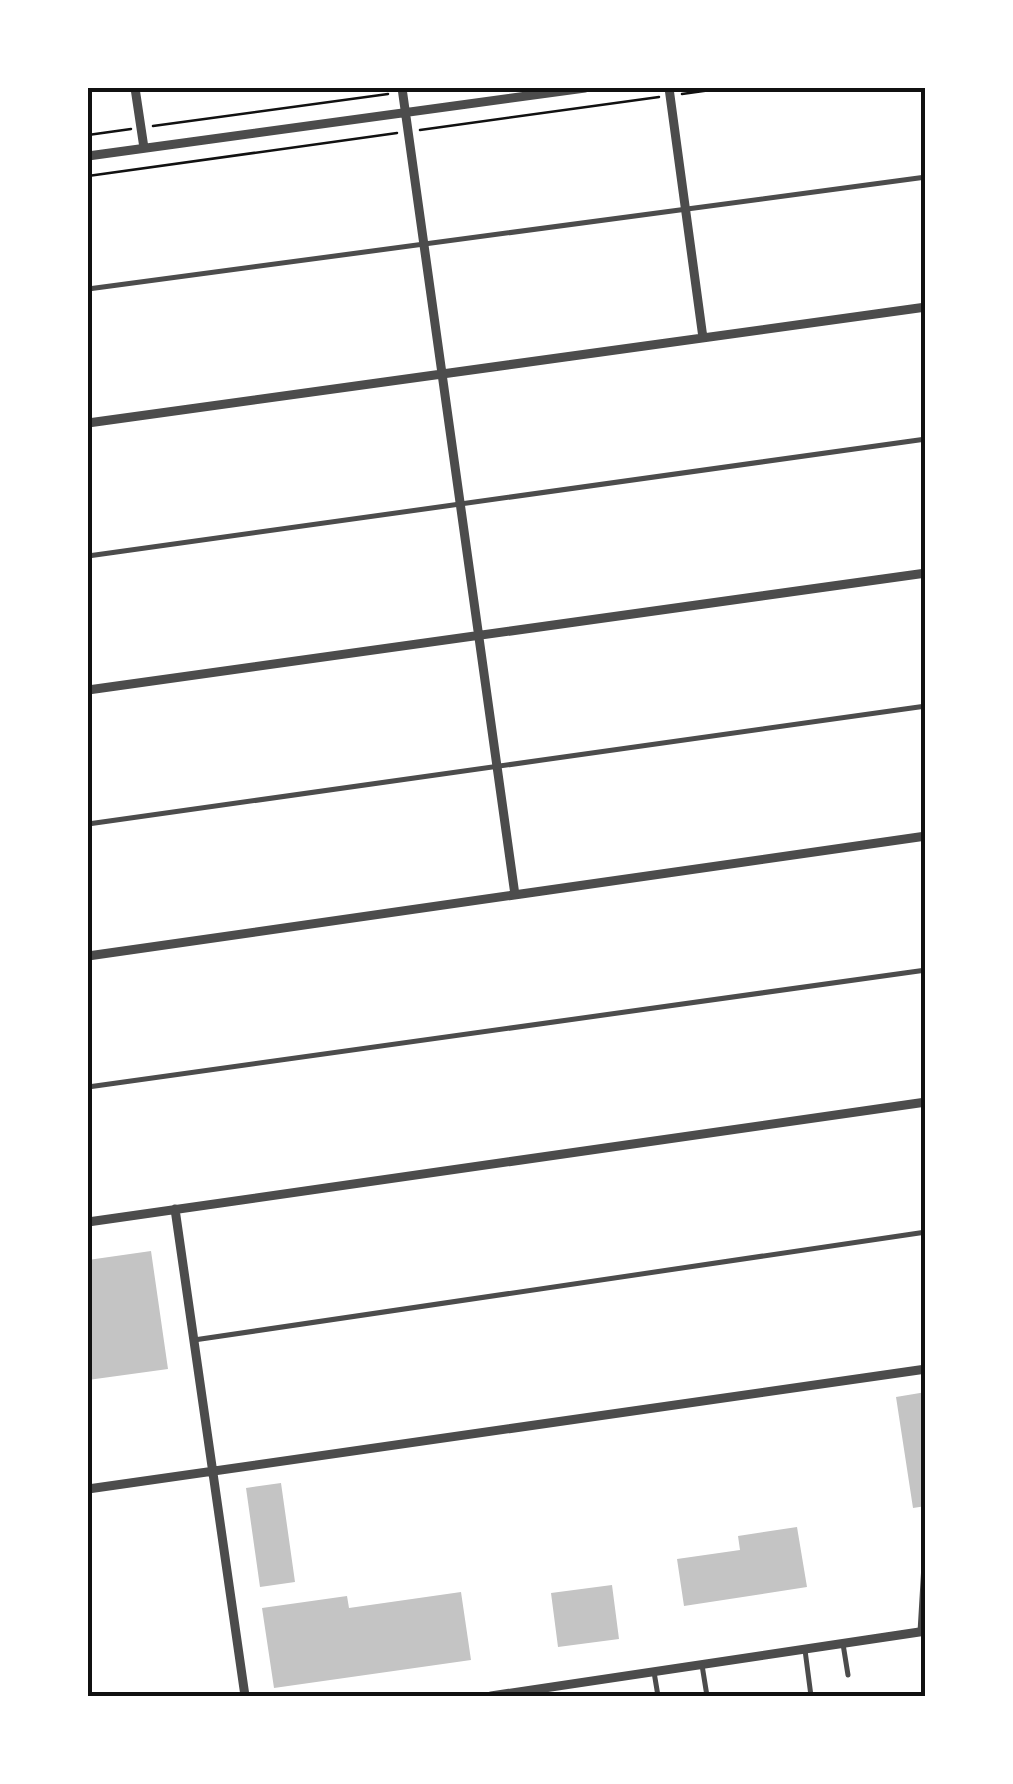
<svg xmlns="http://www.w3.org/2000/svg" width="1013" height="1784" viewBox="0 0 1013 1784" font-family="'PT Sans',sans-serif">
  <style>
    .building { fill: #c4c4c4 }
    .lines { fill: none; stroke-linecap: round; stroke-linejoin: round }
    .path { stroke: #111; stroke-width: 2.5 }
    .service { stroke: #4c4c4c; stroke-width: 5 }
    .minor { stroke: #4c4c4c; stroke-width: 9 }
    .neatline { fill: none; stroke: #111; stroke-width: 4 }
  </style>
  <rect width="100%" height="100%" fill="#fff"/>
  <path class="building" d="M151,1251l17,118 -80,11v-120z
    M926,1392v114l-13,2 -17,-111z
    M281,1483l14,99 -35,5 -14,-99z
    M797,1527l10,60 -123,19 -7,-47 63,-9 -2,-14z
    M612,1585l7,54 -61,8 -7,-54z
    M461,1592l10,68 -197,28 -12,-80 85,-12 2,12z"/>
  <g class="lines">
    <path class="path" d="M416,90l17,-2
      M682,94l43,-6
      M153,126l235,-32
      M420,130l239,-33
      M88,135l43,-6
      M88,176l309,-43"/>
    <path class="service" d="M88,289l838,-112
      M88,556l838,-117
      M88,824l838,-118
      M88,1087l838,-117
      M194,1340l732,-108
      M920,1632l6,-101
      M843,1644l5,31
      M805,1650l6,46
      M702,1665l5,31
      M654,1672l4,24"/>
    <path class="minor" d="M135,88l9,60
      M402,88l113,807
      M669,88l34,250
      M88,156l497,-68
      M88,423l838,-116
      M88,690l838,-117
      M88,956l838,-120
      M175,1209l70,487
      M88,1222l838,-120
      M88,1489l838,-120
      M491,1696l435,-65"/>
  </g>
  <rect width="1013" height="1784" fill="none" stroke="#ffffff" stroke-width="180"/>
  <rect x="90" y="90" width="833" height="1604" class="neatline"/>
</svg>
